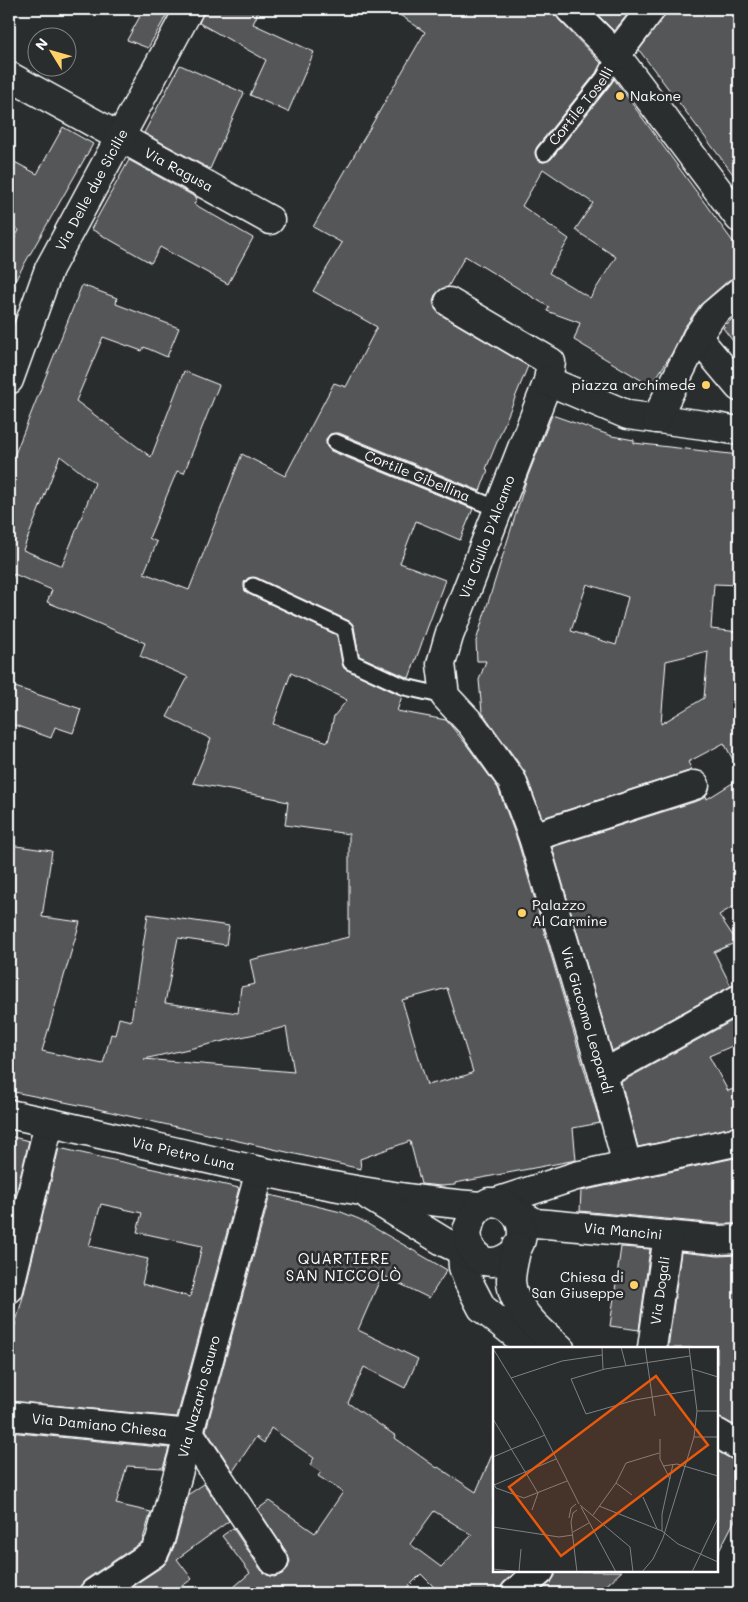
<svg xmlns="http://www.w3.org/2000/svg" width="748" height="1602" viewBox="0 0 748 1602" font-family="Mali,sans-serif">
  <style>
    .building { fill: #555758; stroke: #fff; fill-rule: evenodd }
    .lines { fill: none; stroke-linecap: round; stroke-linejoin: round }
    .service-casing { stroke: #fff; stroke-width: 19 }
    .minor-casing { stroke: #fff; stroke-width: 31 }
    .tertiary-casing { stroke: #fff; stroke-width: 31 }
    .service { stroke: #2a2d2e; stroke-width: 15 }
    .minor { stroke: #2a2d2e; stroke-width: 28 }
    .tertiary { stroke: #2a2d2e; stroke-width: 28 }
    .poi-dot { fill: #ffd166; stroke: #2a2d2e; stroke-width: 2 }
    .labels { text-anchor: middle; stroke-width: 5; stroke-linejoin: round; paint-order: stroke }
    .poi-label { font-size: 14px; fill: #fff; stroke: #2a2d2e; text-anchor: start }
    .street-label { font-size: 14px; fill: #fff; stroke: #2a2d2e }
    .neighbourhood-label { font-size: 15px; letter-spacing: 1px; fill: #fff; stroke: #2a2d2e }
    .inset-road { fill: none; stroke: #7f8182; stroke-width: 1 }
    .view { fill: #e8590c; fill-opacity: 0.15; stroke: #e8590c; stroke-width: 2.5 }
    .inset-edge { fill: none; stroke: #fff; stroke-width: 2.5 }
  </style>
  <rect width="100%" height="100%" fill="#2a2d2e"/>
  <filter id="ink" filterUnits="userSpaceOnUse"><feTurbulence type="fractalNoise" baseFrequency=".02" numOctaves="2"/><feDisplacementMap in="SourceGraphic" scale="10" xChannelSelector="R" yChannelSelector="G"/><feConvolveMatrix kernelMatrix="1 2 1 2 8 2 1 2 1" color-interpolation-filters="sRGB"/></filter>
  <g filter="url(#ink)">
    <path class="building" d="M144,9h26l-22,39 -21,-8z
      M205,9h55l-7,15 61,28 -26,60 -38,-17 16,-35 -67,-37z
      M391,9h164v5l4,6 42,43 -5,10 -59,74 -2,5 3,8 5,2 8,-3 63,-80 125,171v27l-10,3 -29,25 -16,23 -12,25 -21,33 -77,-46 6,-17 -33,-12 2,-4 -84,-51 -17,31 -7,2 -6,6 -2,6 2,8 6,6 87,51 -42,103 2,1 -8,21 -141,-58 -9,1 -4,5 1,8 4,4 142,58 -13,31 -44,-19 -16,42 45,17 -36,98 -50,-22 -5,-29 -5,-6 -92,-43h-9l-4,4 1,9 4,3 88,41 7,33 58,28 -5,15 49,9 20,24 32,44 20,54 82,281 -27,5 3,32 -121,23v2l-14,1 -20,-2 -11,-43 -50,18 1,10 -272,-62 -80,-16v-246l43,6 -10,66 38,5 -38,129 61,13 8,-30 4,1 4,-17 12,3 17,-107 81,12 -3,19 -48,-7 -13,65 73,10 3,-26 14,-3 -5,-24 99,-23v-103l-64,-9 3,-23 -10,-2v-1l-85,-16 18,-44 -44,-22 21,-40 -48,-21 5,-13 -98,-41 5,-12 -38,-16 -4,8h-1v-113l73,-184 35,13 -1,6 63,24 -12,29 -23,-10 -2,4 -39,-14 -27,64 75,56 33,-86 35,14 -35,88 -7,-2 -28,67 8,4 -13,31 45,17 53,-136 43,22 49,-93 12,4 31,-60 -64,-36 29,-48 -29,-16 112,-195zM543,169l50,34 -18,27 41,27 -26,41 -41,-25 20,-34 -47,-33zM60,456l35,27 -33,83 -39,-16zM291,673l56,27 -13,16 -6,26 -55,-18zM447,988l26,84 -6,3 -40,10 -25,-85zM286,1027l8,45 -150,-13z
      M592,9h40l-18,22z
      M666,9h73v173l-100,-132 24,-32z
      M180,65l64,28 -34,76 -66,-36z
      M63,127l30,17 -84,147v-41l10,-20 -10,-6v-65l28,15z
      M129,160l68,38 -3,6 59,34 -25,46 -68,-37 -9,16 -60,-34z
      M739,312v37l-16,-21z
      M552,415l60,21 22,4v3l105,12v130l-25,-1 -3,45 28,3v139l-15,-28 -36,19 4,8 -150,48 -17,-46 -43,-60 -3,-32 7,-19h-9l-1,-20 51,-163zM587,584l41,13 -12,48 -45,-14zM708,651l-4,47 -43,26 5,-63z
      M9,685l72,24 -8,24 -18,-6 -4,11 -42,-15z
      M739,779v124l-20,12 18,27 -23,10 17,34 -119,65 -60,-204 148,-47 6,-4 1,3z
      M739,1017v26l-30,13 19,35 11,-4v39l-101,21 -17,-65z
      M9,1136l20,5 -20,82z
      M59,1148l180,40 -62,229 -168,-16v-54l15,-54zM101,1204l41,9 -5,19 65,14 -12,51 -48,-13 6,-25 -59,-13z
      M739,1157v67h-20l-139,-13 1,-20z
      M270,1195l71,17 18,7 88,51 -18,28 -47,-23 -24,55 60,29 -13,29 -41,-21 -16,36 48,33 -1,2 42,30 1,-1 38,25 18,-42v121h23l-13,11 -4,6v5h-60l-19,-19 -19,19h-175l23,-20 -28,-37 11,-8 28,42 6,5 7,2 8,-3 6,-6 2,-7 -3,-8 -29,-44 11,-8 46,32 28,-41 -25,-16 3,-4 -11,-7 4,-7 -43,-30 -7,15 -8,-6 -23,34 -27,-41zM434,1511l38,24 -31,32 -31,-23z
      M621,1247l29,2 -11,81 -29,-4z
      M681,1252l37,4 21,-1v173l-14,-8 -8,-3v-69h-49z
      M9,1432l160,16 -6,20 -36,-2 -11,38 35,8 -9,30 -57,38 -5,6 -2,7h-69z
      M717,1451l14,8 8,3v50l-22,43z
      M204,1484l25,37 -52,38 15,20 -20,14h-50l41,-27 5,-6 7,-16 14,-50z
      M555,1571h67l-24,22h-60l13,-11 4,-6z"/>
    <g class="lines">
      <defs>
        <g id="service">
          <path id="s1" d="M544,153l60,-75 12,-23"/>
          <path id="s2" d="M335,442l163,67"/>
          <path d="M253,586l92,43 6,33 54,25 40,9"/>
        </g>
        <g id="minor">
          <path d="M570,9l46,46 123,163"/>
          <path d="M616,55l35,-46"/>
          <path id="s3" d="M9,76l261,144"/>
          <path id="s4" d="M449,302l102,60 -3,19 -99,255 -8,28 4,32 27,29 40,56 21,56 70,237 24,91"/>
          <path d="M697,337l42,50"/>
          <path id="s5" d="M9,380l40,-111 140,-260"/>
          <path d="M548,381l80,34 76,10 35,6"/>
          <path d="M656,419l41,-82 16,-23 26,-22"/>
          <path d="M533,837l162,-52"/>
          <path d="M603,1074l136,-75"/>
          <path d="M496,1202l80,-26 163,-35"/>
          <path id="s6" d="M511,1209l25,14 183,17 20,-1"/>
          <path d="M467,1230l-5,21 1,16 5,14 14,27 50,40"/>
          <path d="M9,1289l40,-166"/>
          <path id="s7" d="M652,1348l16,-113"/>
          <path id="s8" d="M9,1416l181,18 84,127"/>
          <path id="s9" d="M94,1593l60,-40 6,-13 100,-369"/>
          <path d="M515,1593l25,-22"/>
        </g>
        <g id="tertiary">
          <path id="s10" d="M9,1114c157,32 312,80 472,92"/>
          <path d="M369,1196l77,47 37,18"/>
          <path d="M489,1202c20,-1 37,17 32,38 -4,15 -26,28 -40,19 -23,-15 -14,-46 8,-57z"/>
          <path d="M517,1246c-2,11 -6,24 -6,35 1,26 30,51 49,67"/>
          <path d="M717,1433l22,13"/>
        </g>
      </defs>
      <use href="#service" class="service-casing"/>
      <use href="#minor" class="minor-casing"/>
      <use href="#tertiary" class="tertiary-casing"/>
      <use href="#service" class="service"/>
      <use href="#minor" class="minor"/>
      <use href="#tertiary" class="tertiary"/>
    </g>
  </g>
  <g class="poi-dot">
    <circle cx="620" cy="96" r="5"/>
    <circle cx="706" cy="385" r="5"/>
    <circle cx="522" cy="913" r="5"/>
    <circle cx="634" cy="1285" r="5"/>
  </g>
  <g class="labels">
    <g class="poi-label">
      <text x="630" y="101">Nakone</text>
      <text x="696" y="390" text-anchor="end">piazza archimede</text>
      <text x="532" y="910">Palazzo<tspan x="532" dy="16">Al Carmine</tspan></text>
      <text x="624" y="1282" text-anchor="end">Chiesa di<tspan x="624" dy="16">San Giuseppe</tspan></text>
    </g>
    <g class="street-label">
      <text dy="5" stroke="none"><textPath href="#s1" startOffset="60">Cortile Toselli</textPath></text>
      <text dy="5" stroke="none"><textPath href="#s3" startOffset="194">Via Ragusa</textPath></text>
      <text dy="5" stroke="none"><textPath href="#s5" startOffset="208">Via Delle due Sicilie</textPath></text>
      <text dy="5" stroke="none"><textPath href="#s2" startOffset="89">Cortile Gibellina</textPath></text>
      <text transform="translate(487 537) rotate(-69)" y="5">Via Ciullo D'Alcamo</text>
      <text dy="5" stroke="none"><textPath href="#s4" startOffset="832">Via Giacomo Leopardi</textPath></text>
      <text dy="5" stroke="none"><textPath href="#s10" startOffset="179">Via Pietro Luna</textPath></text>
      <text dy="5" stroke="none"><textPath href="#s6" startOffset="116">Via Mancini</textPath></text>
      <text dy="5" stroke="none"><textPath href="#s7" startOffset="58">Via Dogali</textPath></text>
      <text dy="5" stroke="none"><textPath href="#s9" startOffset="235">Via Nazario Sauro</textPath></text>
      <text dy="5" stroke="none"><textPath href="#s8" startOffset="91">Via Damiano Chiesa</textPath></text>
    </g>
    <g class="neighbourhood-label">
      <text x="344" y="1264">QUARTIERE<tspan x="344" dy="17">SAN NICCOLÒ</tspan></text>
    </g>
  </g>
  <g transform="translate(493 1347)">
    <rect width="225" height="225" fill="#2a2d2e"/>
    <path class="inset-road" d="M109,0l1,22M128,0l5,19M152,0l10,69M1,3l44,72 41,82M197,9l-85,13 -34,10 15,35 49,-14 59,-10M199,22l26,8M18,31l51,-17 40,-6M204,64h21M0,72l45,74 -6,17M201,90h24M167,92v20l10,20M0,110l52,-22M170,119l14,-2 41,12M0,135l3,6 28,10 43,-17M123,136l16,12M1,138l62,-26M150,150l14,32M87,158l50,42 3,25M106,159l63,25 16,13 40,18M88,160l35,65M100,168l23,-32 10,-20 33,-10M76,171l2,-10 5,-4M0,180l66,10 14,-2M169,184v-17l11,-50M80,185l16,-9M0,222l29,3M26,224l2,-22M84,225l-6,-50 2,-9 4,-3M149,225l11,-13 10,-21 31,-101 3,-26 -8,-64M199,225l26,-54"/>
    <path class="view" d="M163,29l52,69 -147,111 -52,-69z"/>
    <rect width="225" height="225" class="inset-edge"/>
  </g>
  <rect width="748" height="1602" fill="none" stroke="#2a2d2e" stroke-width="30"/>
  <rect x="15" y="15" width="718" height="1572" fill="none" stroke="#fff" stroke-width="2" filter="url(#ink)"/>
  <g transform="translate(52 52) rotate(307)"><circle r="24" fill="#2a2d2e" stroke="#7f8182"/>
  <path d="M0-4L9 19L0 12L-9 19Z" fill="#ffd166"/>
  <text y="-8" font-size="14" font-weight="bold" text-anchor="middle" fill="#ffffff">N</text>
  </g>
</svg>
